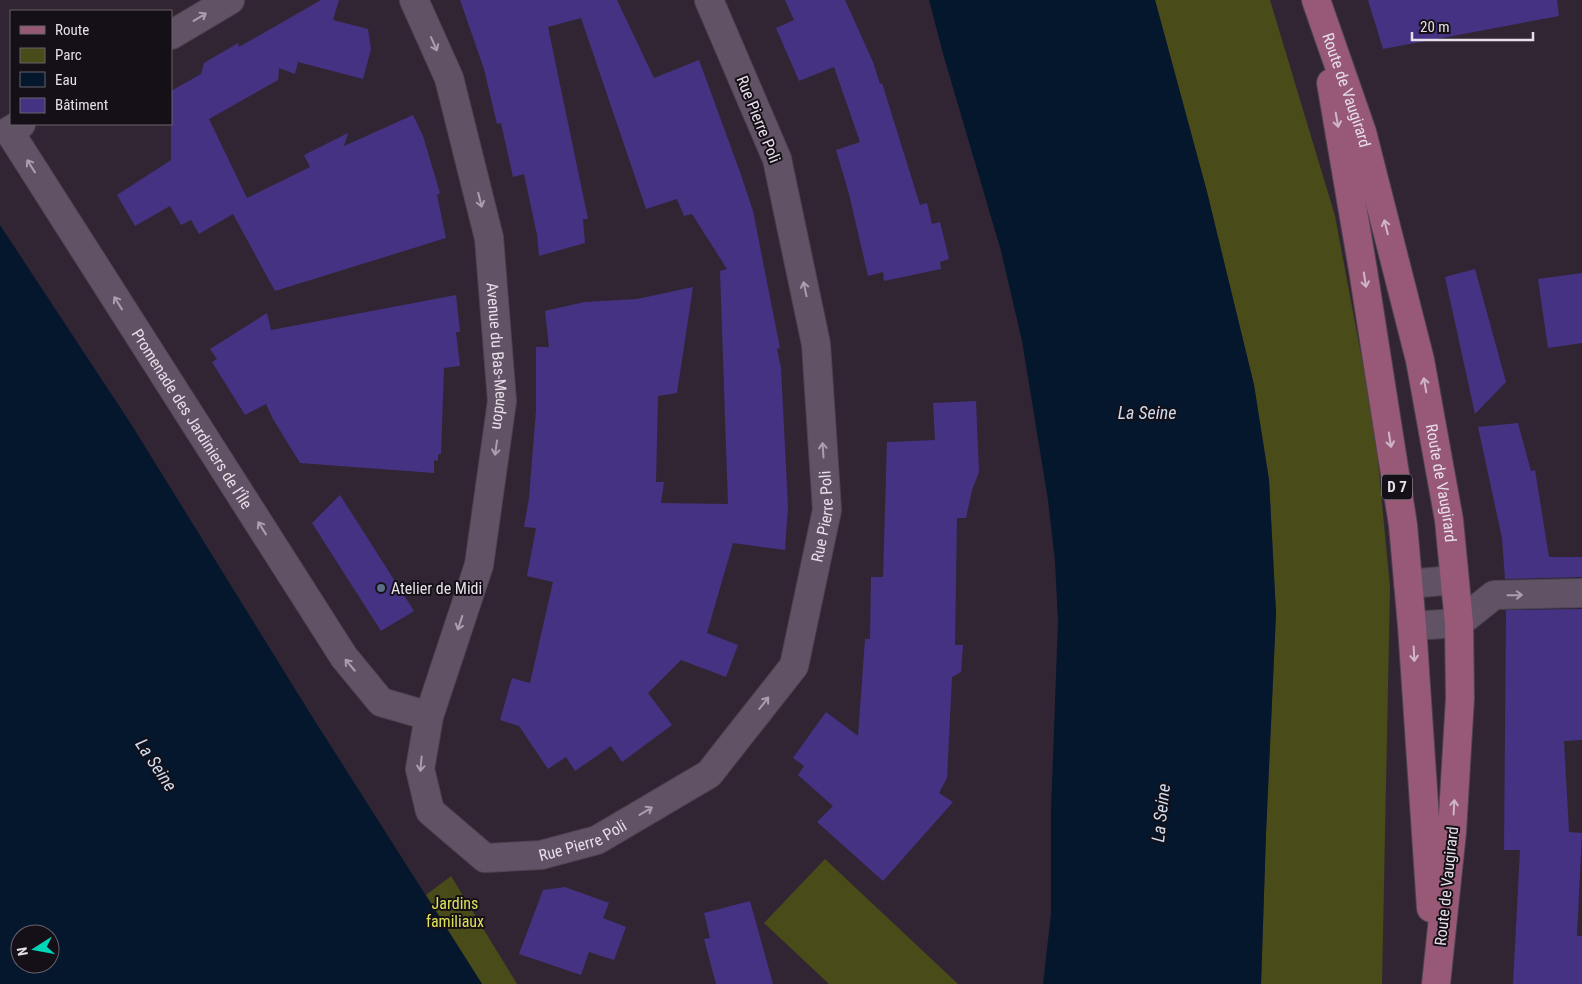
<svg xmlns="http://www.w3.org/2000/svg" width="1582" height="984" viewBox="0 0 1582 984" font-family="'Roboto Condensed',sans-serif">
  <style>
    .green { fill: #494b18 }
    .water { fill: #04172d; fill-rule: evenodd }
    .building { fill: #453282 }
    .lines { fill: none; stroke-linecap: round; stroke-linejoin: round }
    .minor-casing { stroke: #4e4351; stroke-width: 30 }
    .major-casing { stroke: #4e4351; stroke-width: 30 }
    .minor { stroke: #615365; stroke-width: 28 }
    .major { stroke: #985977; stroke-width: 28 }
    .oneway { stroke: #aa9fad }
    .oneway2 { stroke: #cfb6c6 }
    .service-dot { fill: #5c6f8a; stroke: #151017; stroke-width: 2 }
    .labels { text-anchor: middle; stroke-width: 4; stroke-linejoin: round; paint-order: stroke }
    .shield { fill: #151017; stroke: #a7a0a9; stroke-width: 1 }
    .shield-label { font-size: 15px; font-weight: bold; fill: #e6dee8 }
    .street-label { font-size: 16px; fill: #e6dee8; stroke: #151017 }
    .poi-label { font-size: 16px; fill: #e6dee8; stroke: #151017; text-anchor: start }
    .park-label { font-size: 16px; fill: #dbe158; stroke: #151017 }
    .water-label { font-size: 18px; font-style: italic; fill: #cdddf0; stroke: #151017 }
  </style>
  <rect width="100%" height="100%" fill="#312534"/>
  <path class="green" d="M1155,0h115l65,216 40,213 15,158 -8,397h-121l5,-151 10,-220 -7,-133 -15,-95 -47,-193z
    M825,859l133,125h-129l-65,-61z
    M451,876l66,108h-35l-56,-89z"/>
  <path class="water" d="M929,0h226l52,192 47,193 15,95 7,133 -10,220 -5,151h-218l8,-70v-104l7,-188 -3,-61 -7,-61 -26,-159 -21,-90 -57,-194z
    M0,225l131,199 177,286 174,274h-482zM20,934h30v30h-30z"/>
  <path class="building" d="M321,0h18l-6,20 35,9 3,20 -8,30 -65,-17 -3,12 -16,-6 -1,12 -69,39 38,79 63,-31 -6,-12 44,-22 -4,13 69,-31 10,21 17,57 -3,2 9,43 -171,53 -42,-77 -34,20 -8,-14 -10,5 -11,-19 -35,20 -18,-31 54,-35v-69l30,-17 3,-11 34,-20 1,4z
    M460,0h157l37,78 45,-18 41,112 13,39 27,137 -3,1 4,19 7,139 -3,43 -52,-7 -26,90 31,12 -12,32 -45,-17 -33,33 24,32 -50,37 -11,-16 -36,25 -9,-14 -18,12 -29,-43 -19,-6 12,-42 18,5 23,-101 -26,-6 9,-48 -12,-1 5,-29 7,-88v-63h13l-4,-36 39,-9 53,-3 56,-12 -16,106 -19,3 -2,86h8l-3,21 67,1 -8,-233 7,-2 -35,-55 -8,2 -7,-17 -31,10 -65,-191 -33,9 40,192h-5l2,24 -46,13 -2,-21 -13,-61 -11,3 -12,-54 -4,1 -13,-55z
    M785,0h60l28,62 7,22 2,-1 38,122 7,-2 5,21 8,-2 9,37 -9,3 1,7 -57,12 -1,-9 -15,4 -19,-82 -13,-44 24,-8 -26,-75 -35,14 -23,-53 18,-8z
    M1368,0h189l2,16 -176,33z
    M1475,269l31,113 -31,32 -30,-137z
    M1582,273v70l-34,5 -10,-69z
    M456,295l4,37h-4l4,34 -16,2 -3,86h-3v7l-4,-1v13l-134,-10 -27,-44 -7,-15 -21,11 -33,-53 5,-3 -7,-10 57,-36 4,17z
    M976,401l3,71 -7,18 -6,28h-9l-2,127h8l-2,27 -9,5 -5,101 -8,15 14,9 -70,79 -66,-59 16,-16 -35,-31 6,-9 -11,-8 33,-46 32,24 7,-97h5l1,-62h12l4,-135 48,-2 -2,-37z
    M1518,423l13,48 4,-1 14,87h33v20l-77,2 -3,-41 -24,-111z
    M340,495l74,116 -33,20 -69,-108z
    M1582,609v131l-18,1 5,91 13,1 -5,103h5v48h-69l7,-134h-16l2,-240z
    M565,887l44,16 -6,15 23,9 -12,33 -25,-8 -8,23 -62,-21 24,-64z
    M750,901l23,83h-57l-12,-45 6,-1 -6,-25z"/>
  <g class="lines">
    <defs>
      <g id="minor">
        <path id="s1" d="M414,0l35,78 40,160 13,163 -23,164 -50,151 -9,53 10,42 55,47 56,-3 56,-15 112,-66 85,-108 33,-156 -11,-166 -39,-185 -68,-159"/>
        <path d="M171,35l59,-35"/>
        <path id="s2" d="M21,124l-12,7 335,526 37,45 48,14"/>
        <path d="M1408,584l46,-4"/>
        <path d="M1412,626l47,-3 35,-28 88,-2"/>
      </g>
      <g id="major">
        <path id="s3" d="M1316,0l46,132 58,228 29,160 10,103 1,75 -8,134 -16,152"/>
        <path d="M1331,83l32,187 40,255 9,101 19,282"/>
      </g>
    </defs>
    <use href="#minor" class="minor-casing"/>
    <use href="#major" class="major-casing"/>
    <use href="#minor" class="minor"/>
    <use href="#major" class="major"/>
  </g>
  <defs><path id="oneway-shaft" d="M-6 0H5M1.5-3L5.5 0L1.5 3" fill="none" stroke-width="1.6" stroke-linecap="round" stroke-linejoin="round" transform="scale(1.25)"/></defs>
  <g class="oneway">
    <use href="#oneway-shaft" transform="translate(200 17) rotate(-31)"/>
    <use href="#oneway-shaft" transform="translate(434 44) rotate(66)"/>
    <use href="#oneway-shaft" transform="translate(31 166) rotate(-122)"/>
    <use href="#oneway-shaft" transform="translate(480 200) rotate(76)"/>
    <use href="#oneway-shaft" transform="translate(805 289) rotate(-102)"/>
    <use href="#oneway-shaft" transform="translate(118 303) rotate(-122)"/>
    <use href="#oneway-shaft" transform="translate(496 448) rotate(98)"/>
    <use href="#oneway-shaft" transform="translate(823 450) rotate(-94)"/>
    <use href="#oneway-shaft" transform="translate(262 528) rotate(-122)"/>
    <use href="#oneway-shaft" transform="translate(1515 595) rotate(-1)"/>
    <use href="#oneway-shaft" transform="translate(460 623) rotate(108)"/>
    <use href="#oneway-shaft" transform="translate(350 665) rotate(-130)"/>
    <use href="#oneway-shaft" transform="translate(764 703) rotate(-52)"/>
    <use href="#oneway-shaft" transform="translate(421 764) rotate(95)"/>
    <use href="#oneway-shaft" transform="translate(646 811) rotate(-31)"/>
  </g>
  <g class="oneway2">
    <use href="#oneway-shaft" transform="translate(1337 120) rotate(80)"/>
    <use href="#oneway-shaft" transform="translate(1386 227) rotate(-104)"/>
    <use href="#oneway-shaft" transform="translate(1365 280) rotate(81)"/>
    <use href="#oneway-shaft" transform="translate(1425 385) rotate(-100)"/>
    <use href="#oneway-shaft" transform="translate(1390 440) rotate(81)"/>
    <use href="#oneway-shaft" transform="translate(1414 654) rotate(87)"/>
    <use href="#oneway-shaft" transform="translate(1454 807) rotate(-87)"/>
  </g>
  <circle class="service-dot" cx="381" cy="588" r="5"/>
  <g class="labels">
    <rect class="shield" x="1382" y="474.5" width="30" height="25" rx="4"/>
    <g class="shield-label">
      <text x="1397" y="492">D 7</text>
    </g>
    <g class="street-label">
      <text dy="6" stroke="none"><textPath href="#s3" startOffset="95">Route de Vaugirard</textPath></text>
      <text transform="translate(759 119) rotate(68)" y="6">Rue Pierre Poli</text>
      <text dy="6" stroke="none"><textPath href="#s1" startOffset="369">Avenue du Bas-Meudon</textPath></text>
      <text dy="6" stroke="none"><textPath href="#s2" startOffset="355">Promenade des Jardiniers de l'Île</textPath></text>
      <text dy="6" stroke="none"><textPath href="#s3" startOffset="500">Route de Vaugirard</textPath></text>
      <text dy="6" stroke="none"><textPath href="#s1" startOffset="1442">Rue Pierre Poli</textPath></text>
      <text dy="6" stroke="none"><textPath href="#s1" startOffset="1008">Rue Pierre Poli</textPath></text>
      <text transform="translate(1446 886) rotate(-84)" y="6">Route de Vaugirard</text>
    </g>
    <g class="poi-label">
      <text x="391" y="594">Atelier de Midi</text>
    </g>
    <g class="park-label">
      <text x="455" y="909">Jardins<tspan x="455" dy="18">familiaux</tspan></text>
    </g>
    <g class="water-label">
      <text x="1147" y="419">La Seine</text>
      <text transform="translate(156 765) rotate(56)" y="6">La Seine</text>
      <text transform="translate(1161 813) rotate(-84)" y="6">La Seine</text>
    </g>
  </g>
  <rect x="10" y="10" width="162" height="115" fill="#151017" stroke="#69626b"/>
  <rect x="20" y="26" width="25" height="8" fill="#985977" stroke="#69626b"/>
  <text x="55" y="35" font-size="15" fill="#e6dee8">Route</text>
  <rect x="20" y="48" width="25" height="15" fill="#494b18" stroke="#69626b"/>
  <text x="55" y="60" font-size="15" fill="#e6dee8">Parc</text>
  <rect x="20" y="72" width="25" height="15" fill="#04172d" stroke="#69626b"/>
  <text x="55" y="85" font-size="15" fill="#e6dee8">Eau</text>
  <rect x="20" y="98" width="25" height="15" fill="#453282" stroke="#69626b"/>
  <text x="55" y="110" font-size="15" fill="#e6dee8">Bâtiment</text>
  <g transform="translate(35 949) rotate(259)"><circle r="24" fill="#151017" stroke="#69626b"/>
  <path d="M0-4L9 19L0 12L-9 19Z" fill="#00d5b7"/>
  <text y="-8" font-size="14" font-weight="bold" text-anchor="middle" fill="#e6dee8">N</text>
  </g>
  <path d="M1412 32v8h121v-8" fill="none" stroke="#e6dee8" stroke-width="2.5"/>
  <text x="1420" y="32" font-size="15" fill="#e6dee8" stroke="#151017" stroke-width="4" paint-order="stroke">20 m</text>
</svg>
